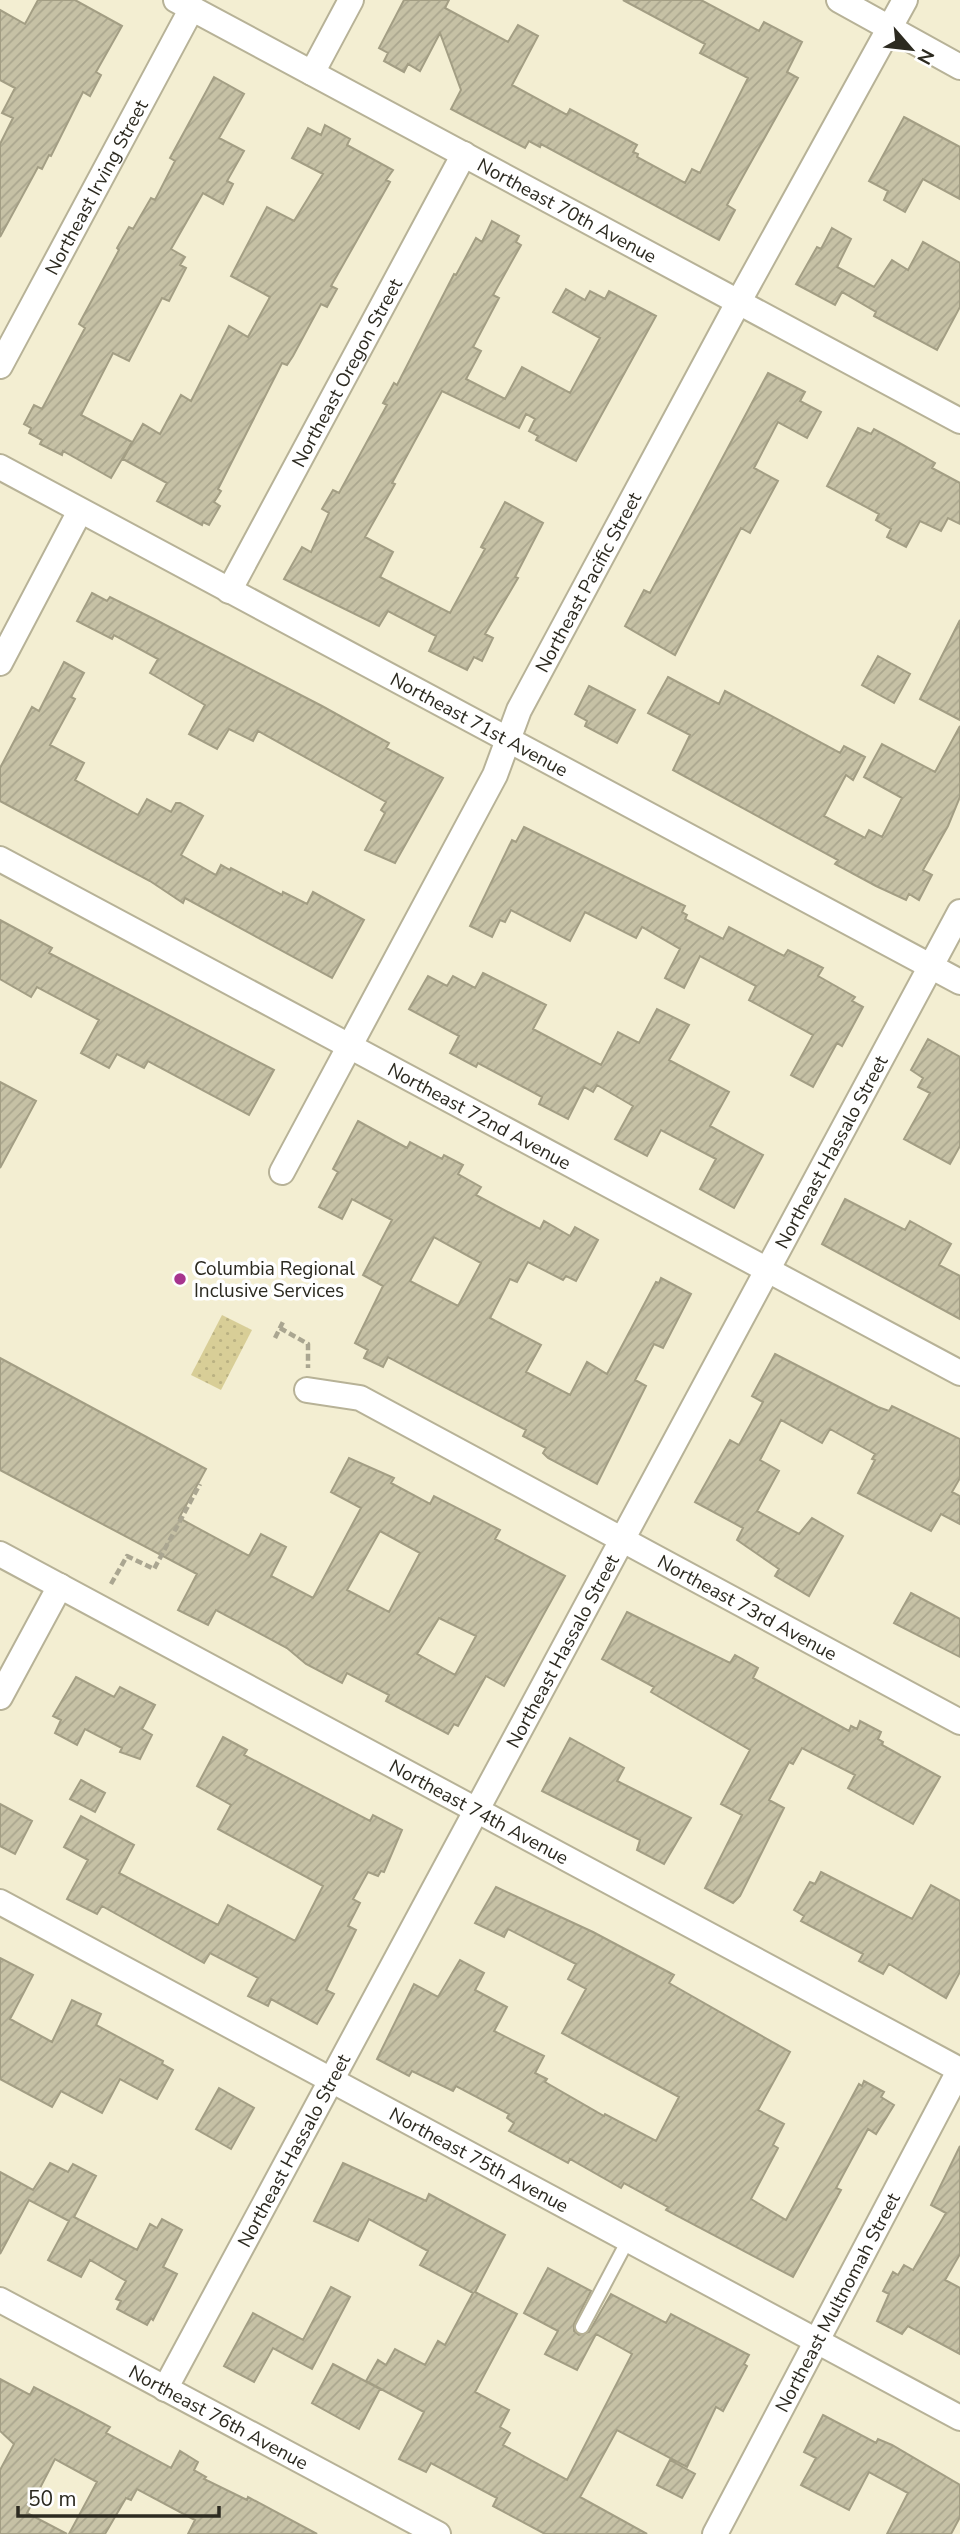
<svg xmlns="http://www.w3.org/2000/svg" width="960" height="2534" viewBox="0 0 960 2534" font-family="'Nunito Sans',sans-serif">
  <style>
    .park { fill: url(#park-dots) }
    .building { fill: url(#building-hatch); stroke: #a39e84; stroke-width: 2; fill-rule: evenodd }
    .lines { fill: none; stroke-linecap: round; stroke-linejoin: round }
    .lane-casing { stroke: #b7b297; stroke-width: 16 }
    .street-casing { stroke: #b7b297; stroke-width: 28 }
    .path { stroke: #aaa691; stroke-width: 4.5; stroke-dasharray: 7 3.5; stroke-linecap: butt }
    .lane { stroke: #fff; stroke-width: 12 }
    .street { stroke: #fff; stroke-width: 24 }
    .poi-dot { fill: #a7348e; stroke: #fff; stroke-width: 2.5 }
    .labels { text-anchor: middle; stroke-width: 7; stroke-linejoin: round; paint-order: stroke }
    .street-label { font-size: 19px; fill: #2c2a20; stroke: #fff }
    .poi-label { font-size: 19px; fill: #2c2a20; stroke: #fff; text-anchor: start }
  </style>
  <defs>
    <pattern id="park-dots" width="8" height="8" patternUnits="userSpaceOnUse" patternTransform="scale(1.75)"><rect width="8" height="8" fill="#d8ce97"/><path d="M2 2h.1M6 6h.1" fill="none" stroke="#bab182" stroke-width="1.8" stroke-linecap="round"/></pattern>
    <pattern id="building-hatch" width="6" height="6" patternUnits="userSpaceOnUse" patternTransform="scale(1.75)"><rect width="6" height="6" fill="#c6c1a5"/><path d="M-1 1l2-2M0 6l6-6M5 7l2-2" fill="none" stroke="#aaa68e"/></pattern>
  </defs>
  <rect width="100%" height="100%" fill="#f3eed2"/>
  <path class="park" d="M222,1315l30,15 -31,60 -30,-15z"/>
  <path class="building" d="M38,0h37l47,26 -26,46 5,3 -11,21 -7,-4 -32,64 -2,-1 -7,14 -4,-2 -38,70v-93l13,-26 -11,-5 13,-25 -15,-8v-70l25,14z
    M404,0h45l-4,8 63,34 10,-17 20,11 -26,49 55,30 3,-6 67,36 -4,7 5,2 -1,3 48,26 7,-14 8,4 48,-95 -48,-25 5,-9 -82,-44h78l58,31 5,-9 38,20 -15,30 11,6 -71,127 8,5 -16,30 -178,-96 -1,3 -11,-6 -4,7 -74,-39 10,-19 -21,-57 -20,38 -12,-7 -4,8 -20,-11 4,-8 -9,-5z
    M214,77l30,17 -25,44 25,13 -17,30 6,3 -10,20 -20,-11 -32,56 14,8 -5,8 6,3 -17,33 -7,-3 -33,63 -16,-8 -32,62 51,27 -21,36 -48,-27 -1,4 -22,-11 2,-4 -13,-7 2,-5 -7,-4 10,-19 8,4 43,-81 -6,-4 40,-74 -2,-2 12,-21 4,2 18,-31 4,2 20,-39 -5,-3z
    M904,117l56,30v52l-37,-20 -18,33 -21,-12 4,-9 -19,-10z
    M325,125l25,14 -3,6 46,25 -7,10 4,2 -59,104 6,3 -10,18 -6,-3 -28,52 -6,9 -5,-2 -64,126 3,2 -7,11 6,4 -11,19 -6,-3 -1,3 -45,-24 10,-18 -44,-24 20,-35 17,10 21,-39 10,6 38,-75 19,11 22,-40 -39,-21 36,-69 27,14 29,-47 -31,-16 16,-30 13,7z
    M492,221l27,15 -3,6 5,3 -28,50 6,3 -26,49 8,4 -15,28 39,20 17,-32 48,26 30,-55 -47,-26 13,-23 19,11 5,-9 15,8 4,-8 47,25 -80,145 -40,-21 2,-4 -9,-5 6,-12 -9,-5 -7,14 -77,-37 -50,92 3,1 -30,53 28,15 -13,25 70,36 35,-64 -4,-2 24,-45 38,21 -28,54 3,1 -33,56 8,4 -11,23 -8,-4 -7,13 -38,-19 7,-15 -48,-25 -9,15 -95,-47 18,-32 9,5 18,-39 -7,-4 11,-19 6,3 48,-88 -4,-2 11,-20 3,2 57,-111 2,1 20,-37 6,4z
    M832,228l19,11 -14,28 37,20 18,-27 16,10 15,-28 37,21v44l-23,43 -63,-34 2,-4 -34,-20 -7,13 -39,-21 21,-37 4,2z
    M768,373l37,19 -5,9 21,11 -14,26 -29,-16 -24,46 24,13 -28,52 -9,-5 -66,127 -50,-29 19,-36 6,3z
    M858,428l13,6 3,-5 22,12 39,22 -3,5 28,15v41l-12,-6 -7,13 -21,-10 -14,26 -19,-10 4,-8 -15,-9 3,-6 -52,-28z
    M92,593l15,8 3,-4 44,22 168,87 67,37 -3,5 57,30 -48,85 -30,-13 20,-37 -4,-3 5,-8 -128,-71 -5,10 -24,-12 -12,20 -28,-15 16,-29 -55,-32 8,-14 -44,-24 -2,4 -35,-18z
    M960,620v100l-40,-21z
    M878,656l32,18 -16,29 -32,-18z
    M64,662l20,11 -13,24 4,2 -25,46 34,18 -9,17 63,35 9,-16 24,13 5,-9h4l23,13 -22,39 35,20 5,-10 9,5 1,-2 51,27 1,-3 24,12 6,-12 51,28 -32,58 -147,-80 -2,5 -33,-22 -150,-80v-33l32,-61 7,4z
    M668,677l51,27 6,-13 115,62 4,-7 21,11 -12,23 -7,-5 -22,41 41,22 4,-8 13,7 20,-39 -38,-21 18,-33 53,28 25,-46v71l-12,29 -25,44 9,5 -13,25 -10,-6 -3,6 -30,-14 -41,-22 3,-4 -165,-90 17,-35 -42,-22z
    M589,686l46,24 -18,33 -32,-17 2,-5 -12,-7z
    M524,827l161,79 -3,6 5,3 -2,4 38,20 6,-12 55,29 4,-6 35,18 -5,8 37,21 -3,4 11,6 -21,39 -5,-3 -24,44 -22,-12 22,-40 -64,-35 7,-14 -56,-30 -16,32 -19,-10 15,-29 -38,-22 -6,11 -51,-26 -15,29 -59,-31 -6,12 -5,-2 -8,17 -22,-11 42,-86 4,2z
    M0,920l52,28 -3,5 225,117 -25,45 -101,-54 -4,7 -27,-14 -8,14 -28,-15 18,-33 -62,-33 -6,10 -31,-18z
    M483,973l63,32 -13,24 68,36 17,-33 21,11 18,-34 32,16 -20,35 60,32 -19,34 53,29 -29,53 -34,-19 16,-30 -55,-29 -14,26 -32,-17 18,-33 -36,-21 -4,7 -9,-5 -16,32 -29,-15 3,-7 -64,-34 -2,4 -26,-14 9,-17 -50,-27 19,-33 19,10 6,-10 22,12z
    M928,1039l32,18v89l-10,18 -46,-25 26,-46 -12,-6 5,-9 -12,-8z
    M0,1082l36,19 -36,67z
    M358,1121l49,27 3,-6 32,17 2,-4 19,10 -5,9 23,13 -5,8 64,34 4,-8 26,15 5,-9 23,13 -22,41 -10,-5 -3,4 -35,-18 -11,20 -7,-3 -20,39 51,27 -15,27 44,23 17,-33 20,12 49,-92 3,1 2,-5 30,16 -28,54 -9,-4 -19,36 11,6 -49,98 -49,-26 -5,-5 3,-5 -23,-12 3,-6 -138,-73 -5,10 -19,-9 4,-8 -13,-7 28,-57 -20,-11 29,-55 -40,-21 -10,20 -23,-12 19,-35 -5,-3zM434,1237l47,26 -23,43 -48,-25z
    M845,1199l60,31 5,-9 41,23 -12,21 21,11v43l-138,-75z
    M775,1354l103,53 11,4 3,-5 68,33v39l-8,14 8,4v28l-19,-10 -10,17 -73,-38 17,-33 -3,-1 3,-5 -45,-25 -8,14 -41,-23 -21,40 19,11 -22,40 42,23 13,-16 31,18 -34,60 -34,-20 4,-7 -42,-29 6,-12 -48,-26 35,-62 9,5 24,-43 -11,-6z
    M0,1358l206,111 -27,49 70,38 12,-22 25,13 -15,29 42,22 48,-90 -30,-16 18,-34 45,20 -3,5 39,21 4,-8 66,34 -5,9 70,37 -61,110 -18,-10 -28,50 -4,-2 -6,10 -62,-33 3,-6 -42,-22 -5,10 -36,-19 -19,-16 -71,-38 -8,15 -30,-15 19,-36 -197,-104zM380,1531l40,22 -31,59 -42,-22zM439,1618l37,18 -21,39 -38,-21z
    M911,1593l49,26v38l-66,-34z
    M627,1612l103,51 5,-8 23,13 -5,10 96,53 2,-5 6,3 3,-8 21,11 -3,7 5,3 -1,3 58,32 -27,47 -65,-36 7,-13 -53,-27 -9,16 -4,-2 -20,38 15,8 -44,88 -7,7 -28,-15 37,-73 -21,-11 29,-54 -99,-58 3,-5 -52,-28z
    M76,1677l38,20 6,-10 35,18 -13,24 10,6 -12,24 -20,-7 2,-4 -37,-19 -8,16 -22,-12 6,-13 -8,-4z
    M223,1737l24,13 -3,5 126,66 3,-6 29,15 -18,42 -3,-1 -3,5 -10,-4 -15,27 7,4 -12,23 8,4 -30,60 8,4 -17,30 -46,-25 -3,7 -20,-10 10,-18 -48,-25 -6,10 -102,-57 -5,8 -30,-15 21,-39 -24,-13 17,-31 53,29 -15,28 99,52 10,-20 67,36 28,-55 -105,-57 13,-24 -34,-19z
    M570,1738l54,30 -7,13 74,37 -27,46 -27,-14 3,-10 -98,-49z
    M81,1780l24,13 -10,19 -25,-13z
    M0,1804l32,17 -17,33 -15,-8z
    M821,1872l91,47 19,-34 29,16v71l-14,26 -57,-34 -6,10 -24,-13 4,-7 -62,-33 3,-5 -10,-6 16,-28 5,2z
    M496,1887l97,45 81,43 -5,8 121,69 -32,58 26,14 -11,21 5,3 -27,51 35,21 73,-136 3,2 2,-5 20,11 -3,5 13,8 -18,29 -8,-5 -32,59 5,2 -48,87 -127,-67 2,-3 -44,-24 -3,5 -51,-29 -2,4 -59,-32 5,-8 -7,-5 2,-4 -53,-28 -3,5 -41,-20 -3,5 -32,-17 37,-75 24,13 22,-37 24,13 -9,17 32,17 -13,24 50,25 -9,17 12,6 -2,3 59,34 1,-2 51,27 23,-44 -117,-64 24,-44 -18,-10 8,-15 -68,-35 -4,8 -29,-14z
    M0,1958l33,17 -23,44 42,23 20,-42 29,14 -5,11 67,36 -1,3 11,6 -16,29 -37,-20 -18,34 -41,-22 -9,16 -52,-28z
    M219,2088l35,20 -23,41 -35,-20z
    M960,2146v108l-15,26 15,8v66l-52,-28 -6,8 -25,-13 12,-27 -6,-3 10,-19 5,3 6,-10 9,5 33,-57 -15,-8z
    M50,2163l18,9 5,-8 23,12 -22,41 63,33 13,-26 7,4 5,-9 20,11 -19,37 14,7 -24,46 -2,-2 -4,7 -30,-16 4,-8 -5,-2 10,-18 -36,-21 -9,17 -33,-17 21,-39 -40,-21 -29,54v-82l33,18z
    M343,2163l83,38 3,-7 76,41 -30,57 42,22 -42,78 34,18 -9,17 10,6 -7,12 64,35 65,-126 -36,-20 -19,36 -32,-16 13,-23 -34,-18 24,-45 43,23 -17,33v7l5,4 10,-3 22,-38 55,29 5,-9 78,41 -5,9 3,2 -24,45 -7,-4 -29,60 -70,-37 -37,67 67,37h-102l-52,-28 4,-8 -66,-35 -5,9 -27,-13 25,-47 -58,-31 12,-21 8,5 9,-16 30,16 13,-24 7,4 28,-52 -53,-28 8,-14 -59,-32 -11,22 -44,-20z
    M331,2287l19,10 -38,72 -39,-21 -19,34 -30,-16 29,-53 50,27z
    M333,2364l47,25 -21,40 -47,-26z
    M0,2379l30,16 4,-8 44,23 32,17 -4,6 65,35 9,-17 18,11 -4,8 12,7 -2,2 43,21 1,-3 69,37h-129l7,-14 -58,-31 -6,11 -5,-2 -21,36h-36l28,-52 -42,-23 -28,54 40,21h-67v-64l14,-26 -14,-13z
    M823,2415l53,28 2,-4 14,6 68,40v32l-9,17h-64l21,-41 -39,-21 -20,38 -48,-25 15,-27 -12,-6z
    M670,2460l25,14 -13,24 -25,-13z"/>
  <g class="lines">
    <defs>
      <path id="lane" d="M582,2327l46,-87"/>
      <g id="street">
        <path id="s1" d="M176,0l784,421"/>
        <path d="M839,0l121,67"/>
        <path d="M312,73l39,-73"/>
        <path id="s2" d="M0,366l192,-358"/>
        <path id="s3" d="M0,467l960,515"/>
        <path id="s4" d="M229,591l235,-437"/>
        <path d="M0,663l80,-152"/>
        <path id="s5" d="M0,859l960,514"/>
        <path id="s6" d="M282,1172l213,-397 24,-65 220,-409 166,-301"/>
        <path id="s7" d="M307,1390l53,8 600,324"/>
        <path id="s8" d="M0,1554l960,516"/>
        <path d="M0,1697l60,-111"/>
        <path id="s9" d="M0,1902l960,516"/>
        <path id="s10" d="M0,2300l438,234"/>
        <path id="s11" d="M165,2389l795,-1477"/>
        <path id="s12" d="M715,2534l245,-465"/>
      </g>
    </defs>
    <use href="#lane" class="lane-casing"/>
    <use href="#street" class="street-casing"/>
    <path class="path" d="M280,1328l28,16v24
      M275,1338l8,-16
      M111,1584l16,-28 27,13 46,-85"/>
    <use href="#lane" class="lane"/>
    <use href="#street" class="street"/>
  </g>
  <circle class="poi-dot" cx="180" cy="1279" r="7"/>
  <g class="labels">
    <g class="street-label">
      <text dy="7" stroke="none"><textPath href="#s2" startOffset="203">Northeast Irving Street</textPath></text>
      <text dy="7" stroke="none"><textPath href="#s1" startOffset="444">Northeast 70th Avenue</textPath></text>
      <text dy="7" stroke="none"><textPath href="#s4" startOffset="248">Northeast Oregon Street</textPath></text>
      <text dy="7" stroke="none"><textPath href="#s6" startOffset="665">Northeast Pacific Street</textPath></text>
      <text dy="7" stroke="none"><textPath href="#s3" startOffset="544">Northeast 71st Avenue</textPath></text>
      <text dy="7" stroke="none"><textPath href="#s5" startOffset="544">Northeast 72nd Avenue</textPath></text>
      <text dy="7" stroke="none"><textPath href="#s11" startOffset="1405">Northeast Hassalo Street</textPath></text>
      <text dy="7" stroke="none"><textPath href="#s7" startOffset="494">Northeast 73rd Avenue</textPath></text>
      <text dy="7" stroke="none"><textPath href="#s11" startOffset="838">Northeast Hassalo Street</textPath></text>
      <text dy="7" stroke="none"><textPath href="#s8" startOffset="544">Northeast 74th Avenue</textPath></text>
      <text dy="7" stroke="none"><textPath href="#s11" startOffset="271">Northeast Hassalo Street</textPath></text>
      <text dy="7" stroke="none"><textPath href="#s9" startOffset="544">Northeast 75th Avenue</textPath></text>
      <text dy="7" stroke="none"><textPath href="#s12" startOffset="262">Northeast Multnomah Street</textPath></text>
      <text dy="7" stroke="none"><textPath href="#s10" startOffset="248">Northeast 76th Avenue</textPath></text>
    </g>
    <g class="poi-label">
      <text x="194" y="1275">Columbia Regional<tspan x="194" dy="22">Inclusive Services</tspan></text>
    </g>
  </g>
  <g transform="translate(911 49) rotate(118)" stroke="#ffffff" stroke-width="5" paint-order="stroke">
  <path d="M0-5L12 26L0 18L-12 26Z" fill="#2c2a20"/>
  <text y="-10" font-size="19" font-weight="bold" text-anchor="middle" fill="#2c2a20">N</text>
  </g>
  <path d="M18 2506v10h201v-10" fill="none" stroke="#2c2a20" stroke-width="3.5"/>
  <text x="28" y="2506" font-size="21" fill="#2c2a20" stroke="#ffffff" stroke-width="5" paint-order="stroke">50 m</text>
</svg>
